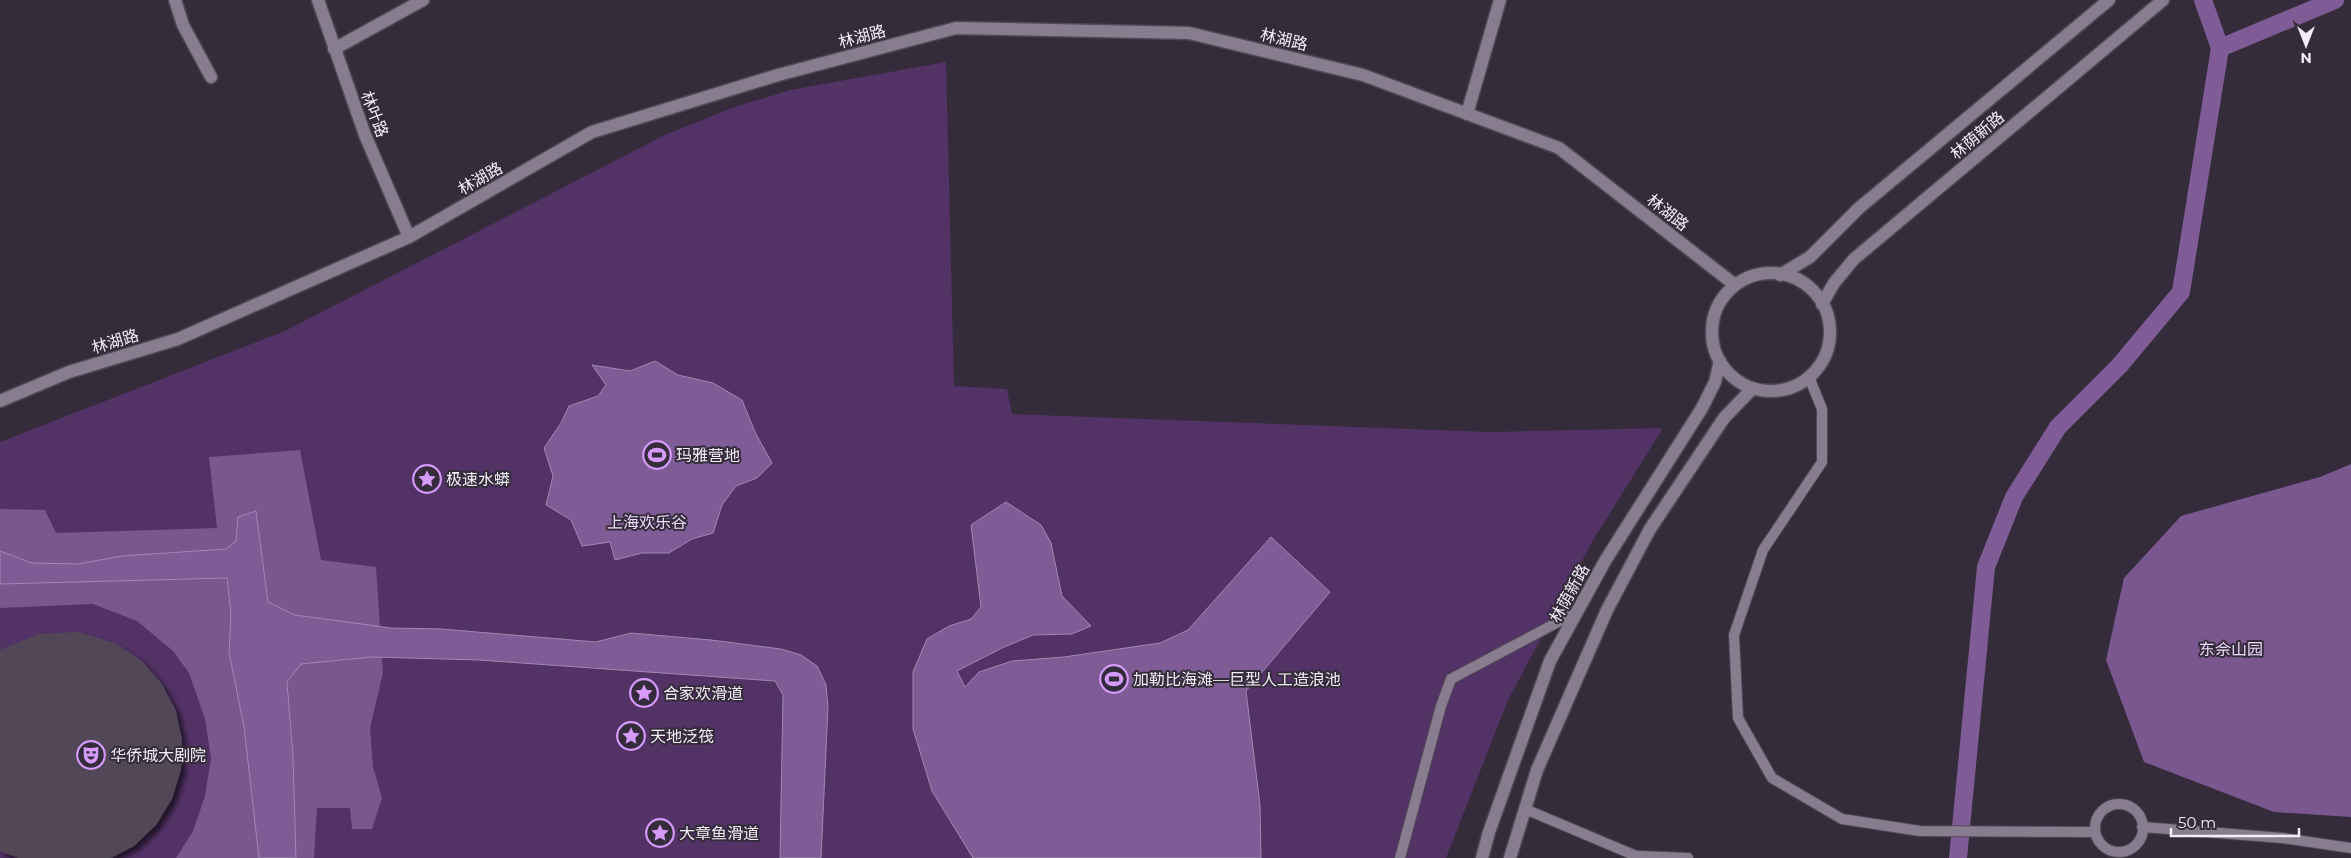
<svg xmlns="http://www.w3.org/2000/svg" width="2351" height="858" viewBox="0 0 2351 858" font-family="Montserrat,'Noto Sans SC',sans-serif">
  <style>
    .green { fill: #533266 }
    .forest { fill: #7a578f }
    .water { fill: #7f5c95; stroke: #a288b2 }
    .lines { fill: none; stroke-linecap: round; stroke-linejoin: round }
    .canal { stroke: #7f5c95; stroke-width: 18 }
    .building { fill: #514757; filter: url(#shadow) }
    .lane-casing { stroke: #504855; stroke-width: 12 }
    .street-casing { stroke: #504855; stroke-width: 15 }
    .secondary-casing { stroke: #504855; stroke-width: 15 }
    .lane { stroke: #877d8f; stroke-width: 10 }
    .street { stroke: #877d8f; stroke-width: 12 }
    .secondary { stroke: #877d8f; stroke-width: 12 }
    .labels { text-anchor: middle; stroke-width: 4; stroke-linejoin: round; paint-order: stroke }
    .street-label { font-size: 16px; fill: #f3edf7; stroke: #352c3b }
    .poi-label { font-size: 16px; fill: #f3edf7; stroke: #352c3b; text-anchor: start }
    .park-label { font-size: 16px; fill: #edd9fb; stroke: #352c3b }
  </style>
  <defs>
    <filter id="shadow"><feDropShadow dx="4.5" dy="4.5" stdDeviation="2.5" flood-color="#0009"/></filter>
  </defs>
  <rect width="100%" height="100%" fill="#352c3b"/>
  <path class="green" d="M946,62l8,324 53,3 5,25 476,18 175,-4 -71,114 -84,158 -62,158h-1446v-416l285,-111 380,-196 67,-27 58,-18z"/>
  <path class="forest" d="M300,450l21,110 55,7 7,106 -13,55 3,39 9,31 -10,31h-20l-2,-21h-33l-3,50h-138l17,-27 12,-35 6,-38 -6,-39 -16,-46 -16,-22 -36,-30 -44,-17 -93,4v-99l45,1 11,23 161,-5 -8,-71z
    M2351,464v353l-77,-5 -130,-50 -38,-102 18,-82 57,-62 139,-39z"/>
  <path class="water" d="M655,361l23,14 35,8 29,17 13,32 17,31 -15,15 -21,8 -14,19 -9,28 -21,6 -23,14h-27l-27,7 -5,-18 -28,4 -11,-26 -25,-15 7,-29 -9,-28 17,-25 8,-17 29,-10 8,-11 -14,-20 38,6z
    M1006,502l35,23 10,18 11,53 29,30 -19,8 -39,1 -29,12 -47,24 8,16 14,-15 33,-11 52,-4 96,-14 28,-13 83,-93 59,55 -84,99 14,114 1,53h-288l-41,-67 -19,-62v-57l14,-33 22,-13 22,-7 10,-12 -10,-82z
    M256,511l12,91 27,13 96,13 50,1 155,13 35,-9 80,7 70,9 20,6 16,11 9,19 2,22 -7,151h-41l3,-163 -8,-14 -296,-21 -107,-3 -71,7 -14,18 6,75 3,101h-37l-15,-131 -15,-75 2,-38 -4,-36 -227,6v-33l32,12 46,1 44,-8 104,-7 10,-8 2,-24z"/>
  <g class="lines">
    <path class="canal" d="M2220,48l115,-48
      M1958,858l28,-291 28,-70 44,-70 62,-62 61,-73 39,-244 -17,-48"/>
  </g>
  <path class="building" d="M79,632l38,12 25,17 20,23 14,27 6,29 -1,30 -9,29 -16,26 -22,21 -23,12h-93l-18,-7v-201l39,-16z"/>
  <g class="lines">
    <defs>
      <path id="lane" d="M1809,377l13,32v53l-59,88 -29,85 4,83 34,60 70,41 78,12 175,1
        M2095 828a24 24 0 1 1 48 0a24 24 0 1 1-48 0Z
        M1525,809l116,49
        M2142,827l141,11 68,10
        M1638,856l50,2
        M1400,858l41,-152 10,-27 126,-67"/>
      <path id="street" d="M175,0l8,25 28,52
        M334,49l89,-49
        M1467,114l33,-114"/>
      <path id="secondary" d="M318,0l47,135 44,102
        M1712 332a59 59 0 1 1 118 0a59 59 0 1 1-118 0Z
        M1780,275l30,-18 49,-49 250,-208
        M1822,304l12,-21 20,-24 309,-259
        M0,401l69,-29 109,-33 231,-102 183,-105 186,-57 178,-47 233,5 174,42 196,73 176,137
        M1482,858l7,-26 61,-171 55,-100 97,-153 13,-26 5,-21
        M1510,858l27,-88 70,-160 43,-81 74,-111 28,-29"/>
    </defs>
    <use href="#lane" class="lane-casing"/>
    <use href="#street" class="street-casing"/>
    <use href="#secondary" class="secondary-casing"/>
    <use href="#lane" class="lane"/>
    <use href="#street" class="street"/>
    <use href="#secondary" class="secondary"/>
  </g>
  <defs>
    <symbol id="stadium-ring" viewBox="-11 -11 22 22"><circle r="9.5" fill="#352c3b" stroke="#d69bfa" stroke-width="1.5"/><path d="M0-5a6.5 5 0 1 0 0 10a6.5 5 0 1 0 0-10ZM-3.5-1.8h7v3.6h-7Z" fill="#d69bfa"/></symbol>
    <symbol id="sight-ring" viewBox="-11 -11 22 22"><circle r="9.5" fill="#352c3b" stroke="#d69bfa" stroke-width="1.5"/><path d="M0-6L1.8-2.2L6-1.7L2.9 1.2L3.7 5.4L0 3.3L-3.7 5.4L-2.9 1.2L-6-1.7L-1.8-2.2Z" fill="#d69bfa"/></symbol>
    <symbol id="theatre-ring" viewBox="-11 -11 22 22"><circle r="9.5" fill="#352c3b" stroke="#d69bfa" stroke-width="1.5"/><path d="M-5-5.5Q0-4 5-5.5V0Q5 5 0 6Q-5 5-5 0ZM-3.3-2.5H-1v1.5H-3.3ZM1-2.5H3.3v1.5H1ZM-2.8 1Q0 5.5 2.8 1Z" fill="#d69bfa"/></symbol>
  </defs>
  <g fill-rule="evenodd">
    <use href="#stadium-ring" x="641" y="439" width="32" height="32"/>
    <use href="#sight-ring" x="411" y="463" width="32" height="32"/>
    <use href="#stadium-ring" x="1098" y="663" width="32" height="32"/>
    <use href="#sight-ring" x="628" y="677" width="32" height="32"/>
    <use href="#sight-ring" x="615" y="720" width="32" height="32"/>
    <use href="#theatre-ring" x="75" y="739" width="32" height="32"/>
    <use href="#sight-ring" x="644" y="817" width="32" height="32"/>
  </g>
  <g class="labels">
    <g class="street-label">
      <text transform="translate(862 36) rotate(-15)" y="6">林湖路</text>
      <text transform="translate(1284 39) rotate(13)" y="6">林湖路</text>
      <text transform="translate(375 114) rotate(69)" y="6">林叶路</text>
      <text transform="translate(1977 135) rotate(-40)" y="6">林荫新路</text>
      <text transform="translate(480 178) rotate(-30)" y="6">林湖路</text>
      <text transform="translate(1668 212) rotate(38)" y="6">林湖路</text>
      <text transform="translate(115 341) rotate(-17)" y="6">林湖路</text>
      <text transform="translate(1569 593) rotate(-61)" y="6">林荫新路</text>
    </g>
    <g class="poi-label">
      <text x="676" y="461">玛雅营地</text>
      <text x="446" y="485">极速水蟒</text>
      <text x="1133" y="685">加勒比海滩—巨型人工造浪池</text>
      <text x="663" y="699">合家欢滑道</text>
      <text x="650" y="742">天地泛筏</text>
      <text x="110" y="761">华侨城大剧院</text>
      <text x="679" y="839">大章鱼滑道</text>
    </g>
    <g class="park-label">
      <text x="647" y="528">上海欢乐谷</text>
      <text x="2231" y="655">东佘山园</text>
    </g>
  </g>
  <g transform="translate(2306 45) rotate(180)" stroke="#352c3b" stroke-width="4" paint-order="stroke">
  <path d="M0-4L9 19L0 12L-9 19Z" fill="#f3edf7"/>
  <text y="-8" font-size="14" font-weight="bold" text-anchor="middle" fill="#f3edf7">N</text>
  </g>
  <path d="M2171 828v8h128v-8" fill="none" stroke="#f3edf7" stroke-width="2.5"/>
  <text x="2178" y="828" font-size="15" fill="#f3edf7" stroke="#352c3b" stroke-width="4" paint-order="stroke">50 m</text>
</svg>
